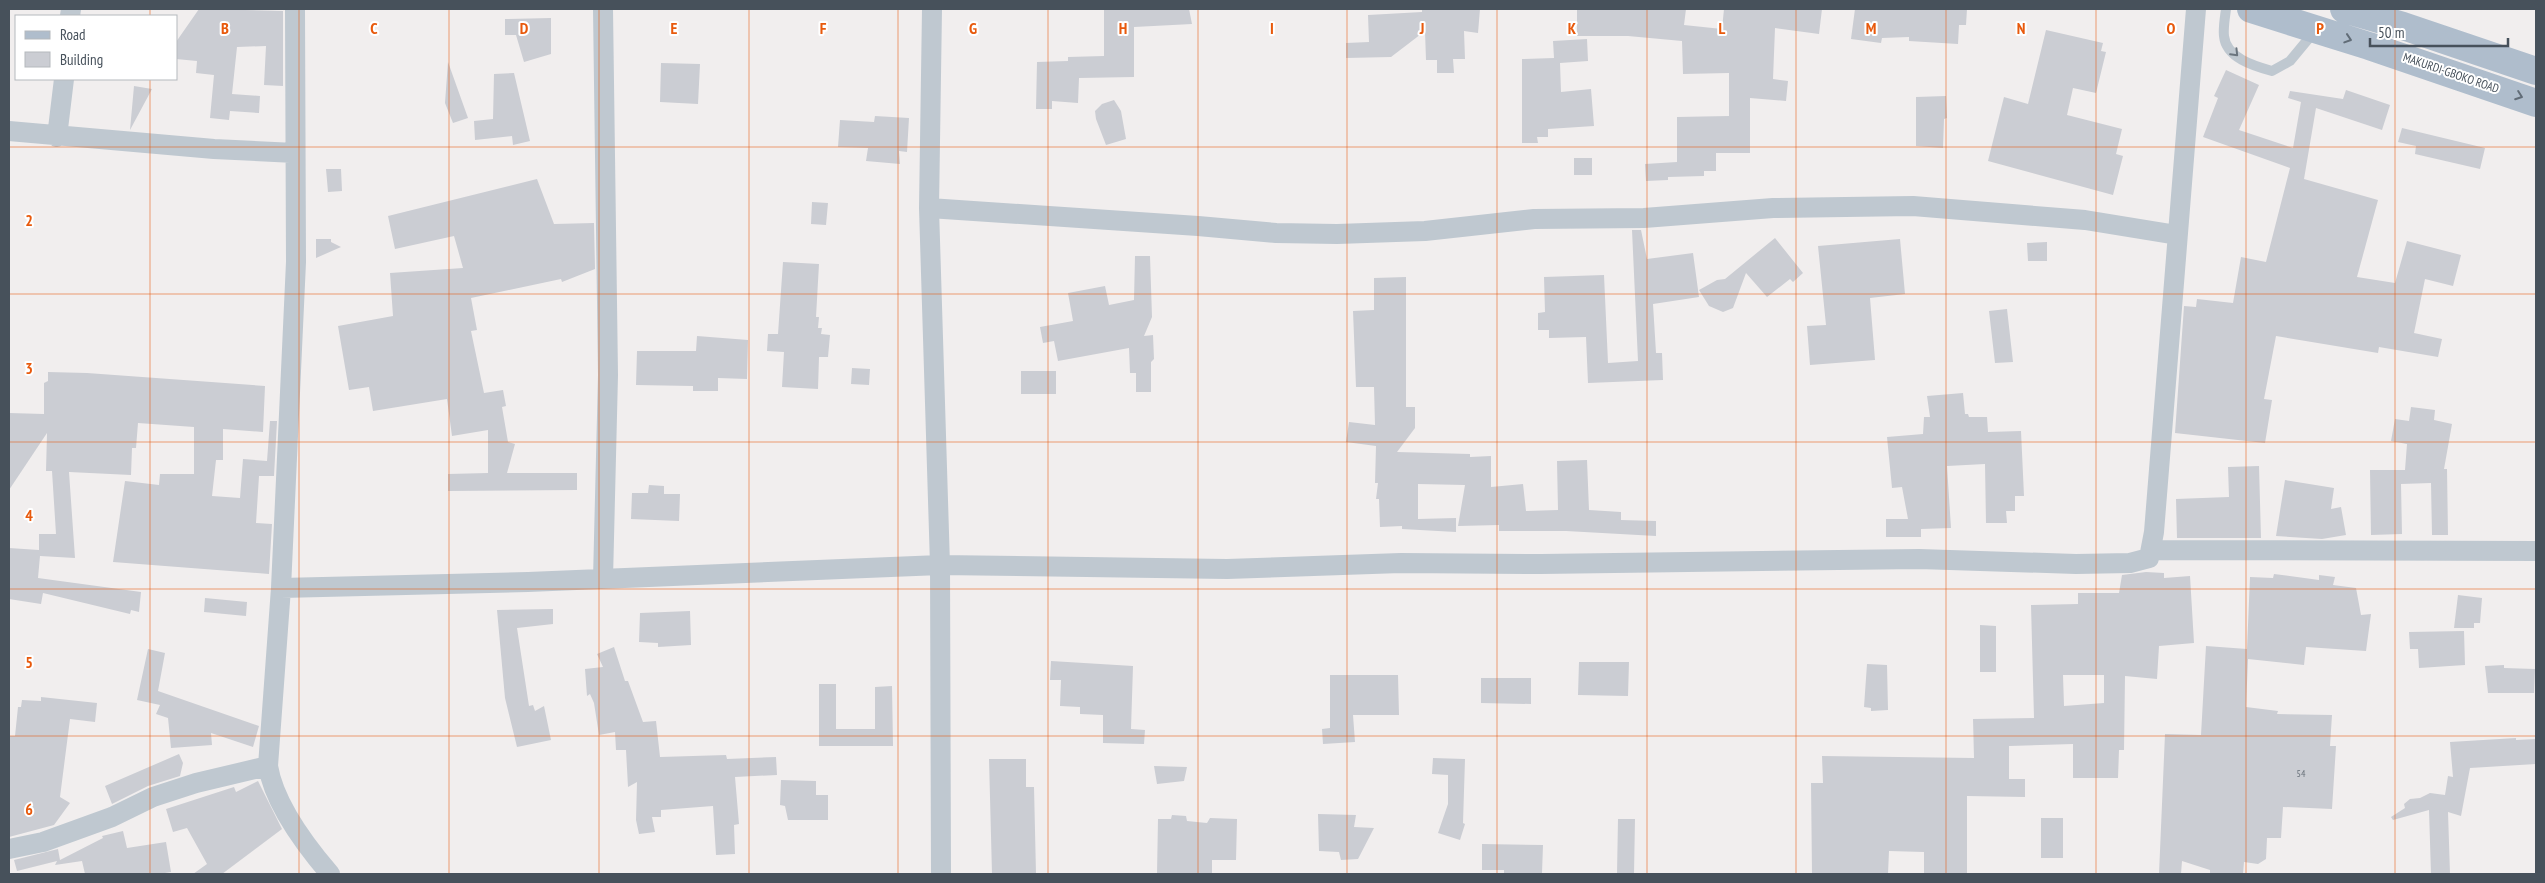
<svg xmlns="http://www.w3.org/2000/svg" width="2545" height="883" viewBox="0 0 2545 883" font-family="'PT Sans Narrow',sans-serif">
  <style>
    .building { fill: #cbcdd3; fill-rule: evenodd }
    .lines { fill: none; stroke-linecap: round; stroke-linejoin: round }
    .lane { stroke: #bfc8d0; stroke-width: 10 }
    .street { stroke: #bfc8d0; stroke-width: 20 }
    .primary { stroke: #afbdcc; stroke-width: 28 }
    .oneway { stroke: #616c77 }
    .oneway2 { stroke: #6b757e }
    .grid { fill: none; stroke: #e8590c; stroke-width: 1; stroke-opacity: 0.55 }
    .labels { text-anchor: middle; stroke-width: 4; stroke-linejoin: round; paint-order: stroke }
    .number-label { font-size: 10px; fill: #687079 }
    .street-label { font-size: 12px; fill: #47515b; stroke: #fff }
    .grid-label { font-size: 16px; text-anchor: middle; font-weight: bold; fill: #e8590c; stroke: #fff; stroke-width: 4; stroke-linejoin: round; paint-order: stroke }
  </style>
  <rect width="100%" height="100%" fill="#f1eeee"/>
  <path class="building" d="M199,9l84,2v75l-19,-1 2,-39 -29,1 -5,47 28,2 -1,17 -29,-2 -1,9 -19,-2 4,-43 -18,-2 1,-12 -21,-2v-17z
    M1104,9h85l3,15 -58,3v50l-55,1 -1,25 -26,-2v8h-16l1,-47 31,-1v-4l36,-1z
    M1422,9h58l-2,24 -14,-2 1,28h-12l1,14h-17v-13h-11l-1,-29 -34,26 -45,1v-15l23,-1 -1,-27 54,-3z
    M1577,9h109l-2,16 38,4 2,-20h98l-3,25 -44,-6 -2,51 15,2 -2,20 -36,-3v55h-34v18h-12v5l-36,1v3l-22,1 -1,-17 32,-2v-45l52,-1v-43l-46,1 -1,-33 -54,-5h-51z
    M1855,9h112l-1,16h-7l-1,19 -49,-3v-4l-27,1 -1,5 -30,-4z
    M551,18v36l-27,8 -8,-27h-11v-16z
    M2046,30l57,13 -2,8 5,1 -10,41 -23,-5 -6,27 55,14 -6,25 7,2 -10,39 -125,-34 16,-64 24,7z
    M1587,39l1,22 -28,2 1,29 30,-3 3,37 -46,3v8h-11l1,6h-16v-84l32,-1 -1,-17z
    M448,62l20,56 -15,5 -8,-20z
    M661,63l39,1 -2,40 -38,-2z
    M2226,70l33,15 -20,45 54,18 8,-46 -13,-4 2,-7 53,8 3,-9 44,15 -8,25 -66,-22 -12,71 74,21 -21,77 38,6 12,-42 54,14 -8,31 -28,-7 -11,54 28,6 -4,18 -59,-10 -1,6 -102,-17 -12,63 8,1 -7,43 -90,-10 9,-127 12,1 1,-8 36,4 8,-46 25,5 24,-94 -87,-31 15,-39 -4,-2z
    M514,73l16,68 -17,4 -1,-9 -37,4 -1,-19 19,-2 1,-45z
    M134,86l18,3 -22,41z
    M1946,96l1,22 -3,1 -1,29 -27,-2v-49z
    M1114,100l7,11 5,28 -20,6 -10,-26 -1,-8 7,-7z
    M875,116l34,2 -2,34 -8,-1 1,13 -34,-3 2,-13 -30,-1 2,-27 34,2z
    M2402,128l83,20 -5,21 -65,-15 1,-8 -18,-4z
    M1574,158h18v17h-18z
    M326,169h15l1,22 -14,1z
    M537,179l17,45 40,-1 1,46 -33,13 -1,-3 -90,19 6,32 -6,1 13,62 19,-3 3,16 -4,1 6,35 7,2 -8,29h70v17l-129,1v-17l40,-1v-43l-36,6 -5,-37 -74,12 -4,-24 -20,3 -11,-64 55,-10 -3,-43 73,-5 -9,-32 -59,13 -7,-33z
    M812,202l16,1 -2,22 -15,-1z
    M1632,230h9l6,29 46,-6 6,44 -46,7 3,49h6l1,27 -75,3 -2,-46 -37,1v-8h-11v-17l7,-1 -1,-35 60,-2 4,88 30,-2z
    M1775,238l28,35 -10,9 -3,-3 -23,18 -21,-24 -13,35 -10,4 -14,-6 -10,-16 18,-10 8,-1z
    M316,239h15v3l10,5 -25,11z
    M1900,239l5,55 -35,4 5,62 -65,5 -3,-39 19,-1 -8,-79z
    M2047,242v19h-19l-1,-18z
    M1135,256h15l2,61 -8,19 9,-1 1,24 -3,3v30h-15v-19h-6l-1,-25 -71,13 -4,-20 -11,2 -3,-16 33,-6 -5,-28 37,-7 4,19 25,-5z
    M783,262l36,2 -3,53h3l-1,11h4l-1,6 9,1 -2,22h-9l-1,32 -36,-2 2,-35 -17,-1 1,-17h10z
    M1406,277v130h9v21l-18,24 73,2v3l21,-1v31l32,-3 3,27 32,-1 -1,-49 30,-1 2,50 32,2v8l35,1v15l-90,-5h-67v-6l-41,1 7,-41 -47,-1v35l38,-1v14l-54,-3v-3l-22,1 -1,-28h-3l2,-16h-3l1,-37 -30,-4 3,-20 26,3 -1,-38h-18l-3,-76 21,-1v-32z
    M2007,309l6,53 -18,1 -6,-52z
    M697,336l51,4 -1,39 -29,-1v13h-25v-5l-57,-1 1,-34h59z
    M852,368l18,1 -1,16 -18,-1z
    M1021,371h35v23h-35z
    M48,372l39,1 178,13 -2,46 -40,-3v31h-7l-4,36 28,2 3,-39 24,2 3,-40h7l-3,55h-15l-3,47 16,1 -3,50 -156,-12 12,-81 34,4 1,-11h34v-47l-56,-4 -2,25h-4l-1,27 -62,-3 6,86 -35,-2 -2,22 103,14 -2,20 -8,-2 -1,4 -87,-21 -2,11 -32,-5v-51l30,2v-16h17l-4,-63h-6l1,-38 -38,57v-77l35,1v-31l4,-2z
    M1963,393l2,21h3l1,3h18l1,15 33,-1 3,65h-9v15h-9l1,12h-21l-1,-59 -38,2 4,62 -30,1v8h-35v-18h22l-6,-32 -10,1 -5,-51 36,-3 1,-17h6l-3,-21z
    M2411,407l24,3 -1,10 18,4 -8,45h3l1,66h-16l-1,-52 -30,1 1,50 -31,1 -1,-65h35l2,-26 -16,-3 4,-22 14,2z
    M2259,466l2,72h-84l-1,-39 53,-2 -1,-30z
    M2285,480l49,8 -3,21 10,-2 5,28 -24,4 -46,-3z
    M649,485l15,1v8h16l-1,27 -48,-2 1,-26h16z
    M2146,572l18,1v5l26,-2 4,67 -35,3 -2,33 -32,-3 -1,74h-5l-1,28h-45v-34l-64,2v33h16v18l-58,-1v78h-43v-22l-35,-1 -1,23h-76l-1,-91h12l-1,-27 152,2 -1,-39 61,-1 -3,-113 47,-1v-11h41l3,-18zM2063,675h41v28l-40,3z
    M2274,574l45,6v-5l16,2 -2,8 23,3 5,27 10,-1 -5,37 -60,-4 -2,18 -56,-6 -2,48 32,4 -1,3 55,1 -2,31h6l-4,63 -49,-2 -2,31h-14l-1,21 -8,5 -14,-2 -1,12h-33v-4l-28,-9 -1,13h-22l6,-140 36,1 5,-89 41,3 3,-72 23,1z
    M2458,595l24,3 -2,25h-6v5h-20z
    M205,598l42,4 -1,14 -42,-4z
    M553,609v15l-36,4 12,78 4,-1 2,6 9,-5 7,34 -34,7 -12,-49 -8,-88z
    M690,611l1,34 -33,2v-4l-19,-1 1,-29z
    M1980,625l16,1v46h-16z
    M2464,631l1,34 -46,3 -1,-19h-8l-1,-17z
    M614,647l11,34h3l15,41 13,-1 4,36 66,-2 1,4 49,-2 1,18 -42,2 4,47 -5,1 1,29 -19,1 -3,-49 -52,4v7h-9l3,15 -16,2 -3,-14 1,-38 -9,5 -2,-37h-10l-1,-18 -16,3 -5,-32 -4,-9 -3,2 -2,-27 18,-2 -6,-13z
    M148,649l17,4 -7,38 101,35 -6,21 -42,-14 1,12 -41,3 -3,-30 -12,-4 4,-9 -23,-5z
    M1051,661l82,5 -2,63 14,1 -1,14 -41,-1v-28l-23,-1v-7l-20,-1 1,-26h-11z
    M1579,662h50l-1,34 -50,-1z
    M1867,664l20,1 1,45 -17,1v-3l-7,-1z
    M2504,665v3l31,1 -1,24h-46l-3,-27z
    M1330,675h68l1,40h-46l2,27 -32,2 -1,-15 8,-1z
    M1481,678h50v26l-50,-1z
    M819,684h17v45h39v-42l17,-1 1,60h-74z
    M41,697l56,6 -2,19 -25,-3 -10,78 10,6 -16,22 -45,12v-101h6l3,-29h3l1,-7 19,1z
    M2516,738v2l20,-1v25l-66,4 -9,48 -13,-4 2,62h-19l-2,-64 -36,10 -2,-3 14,-9 -1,-4 6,-5 10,-1 10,-5 15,2 3,-19 5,1 -3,-35z
    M179,754l4,9 -3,13 -32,10 -36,18 -7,-18z
    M1433,758l32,1 -2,64 2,1 -5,16 -22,-7 10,-29v-29l-16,-1z
    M989,759h37v28h8l2,87h-44z
    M1154,766l33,1 -3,14 -27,3z
    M781,780l35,1v14h12v25h-40l-3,-14 -5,-1z
    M258,781l24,48 -60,45h-29l14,-10 -20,-36 -14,4 -7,-23 68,-22 2,5z
    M1318,814l38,1 -2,12 20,1 -16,31 -17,1 -2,-8 -20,-1z
    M1172,815l14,1 1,5 20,2 3,-5 27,1 -1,41h-24v14h-55l1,-55h13z
    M2041,818h22v40h-22z
    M1618,819h17l-1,55h-17z
    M123,831l4,17 39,-6 5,30 -12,2h-74l-3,-13 -27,4 2,-4 -40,10 -3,-11 44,-11 2,11 43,-22 -1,-2z
    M1482,844l61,1 -1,28 -38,1v-4h-22z"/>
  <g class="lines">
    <path class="lane" d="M2226,9c-1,8 -3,19 -2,27 2,22 30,30 48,35l18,-10 24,-29"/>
    <path class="street" d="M295,9l1,253 -15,326 -13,178c6,37 38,80 62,108
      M932,9l-3,199 11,357 287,4 174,-6 140,1 378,-5 157,5 54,-1 19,-5 5,-26 42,-523
      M70,16l1,-7
      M9,131l205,18 81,4
      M57,137l7,-58
      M929,208l269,18 78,7 61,1 88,-3 109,-12 110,-1 129,-10 140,-2 172,14 92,15
      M2152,550l384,1
      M603,579l5,-204 -5,-366
      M281,588l247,-6 412,-17 1,309
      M9,849l34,-7 69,-25 41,-20 43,-14 72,-17"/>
    <path class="primary" d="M2251,9l118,37 167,57
      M2344,9l59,17 133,45"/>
  </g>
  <defs><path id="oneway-chevron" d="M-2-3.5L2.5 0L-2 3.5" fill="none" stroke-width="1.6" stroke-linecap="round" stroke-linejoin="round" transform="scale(1.25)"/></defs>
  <g class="oneway">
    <use href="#oneway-chevron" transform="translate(2348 39) rotate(18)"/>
    <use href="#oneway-chevron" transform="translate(2519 96) rotate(20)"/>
  </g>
  <use class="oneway2" href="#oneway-chevron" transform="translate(2235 53) rotate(46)"/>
  <path class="grid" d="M150,9v7M299,9v865M449,9v865M599,9v865M749,9v865M898,9v865M1048,9v865M1198,9v865M1347,9v865M1497,9v865M1647,9v865M1796,9v865M1946,9v865M2096,9v865M2246,9v865M2395,9v865M150,79v795M9,147h2527M9,294h2527M9,442h2527M9,589h2527M9,736h2527"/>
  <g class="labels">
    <g class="number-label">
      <text x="2301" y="777">54</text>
    </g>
    <g class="street-label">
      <text transform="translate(2451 73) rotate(19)" y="4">MAKURDI-GBOKO ROAD</text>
    </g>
  </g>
  <g class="grid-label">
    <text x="225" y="34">B</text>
    <text x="374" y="34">C</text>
    <text x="524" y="34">D</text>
    <text x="674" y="34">E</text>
    <text x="823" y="34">F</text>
    <text x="973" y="34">G</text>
    <text x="1123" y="34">H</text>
    <text x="1272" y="34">I</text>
    <text x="1422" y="34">J</text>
    <text x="1572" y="34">K</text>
    <text x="1722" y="34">L</text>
    <text x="1871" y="34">M</text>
    <text x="2021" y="34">N</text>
    <text x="2171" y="34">O</text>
    <text x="2320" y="34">P</text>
    <text x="29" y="226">2</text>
    <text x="29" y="374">3</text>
    <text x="29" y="521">4</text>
    <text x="29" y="668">5</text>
    <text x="29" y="815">6</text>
  </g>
  <rect width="2545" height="883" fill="none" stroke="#47515b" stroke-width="20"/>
  <rect x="15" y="15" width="162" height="65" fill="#ffffff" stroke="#b5b9bd"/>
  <rect x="25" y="31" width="25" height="8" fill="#afbdcc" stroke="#b5b9bd"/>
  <text x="60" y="40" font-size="15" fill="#47515b">Road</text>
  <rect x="25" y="52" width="25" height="15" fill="#cbcdd3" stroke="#b5b9bd"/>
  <text x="60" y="65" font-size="15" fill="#47515b">Building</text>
  <path d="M2370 38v8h138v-8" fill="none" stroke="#47515b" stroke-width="2.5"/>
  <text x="2378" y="38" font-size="15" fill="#47515b" stroke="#ffffff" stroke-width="4" paint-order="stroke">50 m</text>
</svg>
